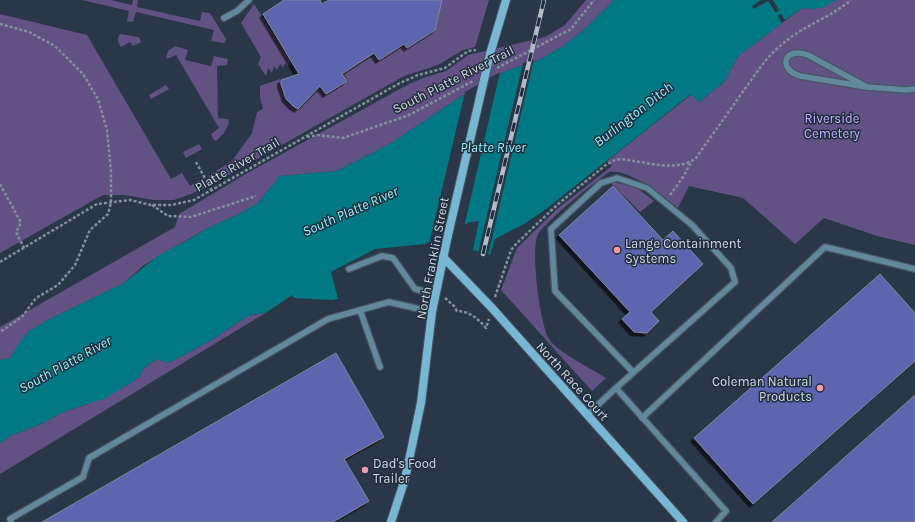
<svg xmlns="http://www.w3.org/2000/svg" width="915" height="522" viewBox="0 0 915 522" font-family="Karla,sans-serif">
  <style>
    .green { fill: #625283 }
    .water { fill: #007984 }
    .pier { fill: #293748 }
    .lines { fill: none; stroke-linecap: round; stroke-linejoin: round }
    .stream { stroke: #007984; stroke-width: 4 }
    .building { fill: #5b65ad; stroke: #81869d; filter: url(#shadow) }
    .lane-casing { stroke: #475564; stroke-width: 8 }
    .secondary-casing { stroke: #475564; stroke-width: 10 }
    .path { stroke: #838f9d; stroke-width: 2.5; stroke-dasharray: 3 2; stroke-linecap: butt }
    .lane { stroke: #62889b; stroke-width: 5.5 }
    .secondary { stroke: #78b7d4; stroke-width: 8 }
    .rail-casing { stroke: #b2bcc8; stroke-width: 4.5 }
    .rail { stroke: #202d3d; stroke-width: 3; stroke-dasharray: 9; stroke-linecap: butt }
    .secondary-bridge-casing { stroke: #475564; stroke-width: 10; stroke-linecap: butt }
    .secondary-bridge { stroke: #78b7d4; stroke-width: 8 }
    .poi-dot { fill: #f39aaa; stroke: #202d3d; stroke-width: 1.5 }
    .labels { text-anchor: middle; stroke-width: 3; stroke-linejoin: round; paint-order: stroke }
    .street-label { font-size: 13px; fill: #d2dbe6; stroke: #202d3d }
    .park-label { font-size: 13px; fill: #c9aefe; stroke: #202d3d }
    .poi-label { font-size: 13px; fill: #d2dbe6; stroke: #202d3d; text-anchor: start }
    .water-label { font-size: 14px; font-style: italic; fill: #99f1fc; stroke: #202d3d }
  </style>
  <defs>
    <filter id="shadow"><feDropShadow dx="-3.5" dy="3.5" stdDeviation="0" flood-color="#0009"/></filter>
  </defs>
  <rect width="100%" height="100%" fill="#293748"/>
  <path class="green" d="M82,0h28l22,5 1,-5h5l-1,7 63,14 2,-9 8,1 16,26 -1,4h-1l-13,-2 3,-11 -78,-18 -3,10 -6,-1 2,-10z
    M442,0h47l-14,47 -12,3 -25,15 -34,11 -191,108 -5,-8 24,-15 20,-28 5,-21 6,-3 -3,-12v-11l20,-7c0,14 6,25 19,31l22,-22 5,7 22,-14 -4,-7 30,-19 5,6 25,-16 3,4 28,-18z
    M586,0h28l-29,29 -23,18 -23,13 -33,11 -49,28 -64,43 -38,20 -19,9 -56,5 -22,27 -17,10 -35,16 -62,36 -20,18 -76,37 -33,31 -5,7 -10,2v-33l175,-100 4,-13 65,-39 163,-90 16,-7 23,-7 22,-16 77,-18 20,-12z
    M836,0h79v245l-38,-9 -53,-18 -29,26 -52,-46 -54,-12 -11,22c-16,-13 -48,-39 -69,-36 -20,15 -41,31 -59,49 -4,4 -9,8 -12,13 -8,15 2,90 11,105 8,13 43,30 57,39l-14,13 -91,-101 16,-42 40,-39 55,-43 -5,-5 85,-67 7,8 25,-20 14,-26 64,-48c15,1 21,-1 34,-8z
    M254,4l37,58 -3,4 -3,-3 -2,5 -3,-4 -3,6 -3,-4 -2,7 -4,-5 -2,8 -8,-12 3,-7 -20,-34z
    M0,14l87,21 84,144 11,-6 8,13 13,-8 3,9 -15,7 -17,6h-20l-30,-5h-21l-103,58z
    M120,34l18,3 2,2 1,3 -8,4 -3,-4 -9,5c-3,-5 -5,-8 -1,-13z
    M175,46l13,4 -3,10 26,6 3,-10 14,3 -1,6 -10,1 1,52 10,1 1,4 -5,10 -8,8 -2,-1 -3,-6 8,-6 -43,-73 -9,4 -1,-2 2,-6z
    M166,85l3,4 -18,10 -2,-4z
    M199,144l3,5 -16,9 -3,-6z
    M615,182l22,6 17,13 -14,11 -29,-29z
    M267,312l-267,162v-31l10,-7 29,-11 24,-13 22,-7 40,-19 13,-8 8,-12 11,-7 12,4 44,-24 35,-23z"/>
  <path class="water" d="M614,0h147l-9,6 2,3 14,-8 14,22 -44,33 -14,26 -25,20 -8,-8 -145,115 -22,15 -29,15 -5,16 -17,-5 6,-29 -9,1 -45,22 -50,5 -44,23 7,27 -6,1 -38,-2 -2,-3 -25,17 -19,4 -35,23 -44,24 -12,-4 -11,7 -8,12 -32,20 -43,14 -24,13 -29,11 -10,7v-83l10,-2 10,-16 9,-11 19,-11 76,-37 35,-28 29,-15 18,-11 35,-16 17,-10 22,-27 56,-5 19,-9 38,-20 64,-43 49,-28 33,-11 23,-13 23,-18z
    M773,0h63l-12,7 -10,2 -12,-1 -17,12z"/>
  <path class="pier" d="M534,59l-46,196 -10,-2 45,-190z
    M500,72l-36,155 -35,17 36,-152z"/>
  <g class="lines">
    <path class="stream" d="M772,17l13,-8"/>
  </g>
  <path class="building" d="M284,0h36l2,4 7,-4h113l-7,30 -28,18 -3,-4 -25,16 -5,-7 -32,21 5,7 -21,13 -6,-8 -22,23 -5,-3 -7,-7 -5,-15v-4l18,-6 -36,-60z
    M613,186l50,54 10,-9 30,33 -52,48 8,9 -12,12 -13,-1 -12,-13 8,-7 -71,-77z
    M880,274l35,39v48l-162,143 -59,-66z
    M336,353l48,84 -40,22 25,42 -36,21h-291z
    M915,395v127h-143z"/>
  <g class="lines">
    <defs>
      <path id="lane" d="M224,18l13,-7 12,-11
        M867,87l-67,-11c-23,-7 -16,-30 8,-21l59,32 40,3 8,-1
        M349,269l33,-13 11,2 22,31 21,5
        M360,310l20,57
        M616,388l119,-106 -4,-14 -39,-43 -45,-37 -30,-10 -16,5 -50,46 4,62 78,81
        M588,414l28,-26 110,123 -10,11
        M642,418l183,-171 90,22
        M11,522l-1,-3 73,-42 6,-19 239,-139 61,-17 43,10"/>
      <path id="secondary" d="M490,54l16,-54
        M443,257l49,51 191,214
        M391,522l14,-43 16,-76 11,-91 16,-77"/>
    </defs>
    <use href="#lane" class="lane-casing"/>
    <use href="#secondary" class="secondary-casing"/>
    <path class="path" d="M0,24l29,8 26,14 28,28 15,25 9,31 4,42v31l-3,11 -18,16 -15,35 -17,20 -22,13 -14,19 -22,15
      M497,68l74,-39 23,-29
      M307,137l10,-2 26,3 66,-23 64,-34
      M196,162l15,27
      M0,184l19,35 2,4 -5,9 8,16
      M670,195l13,-18 8,-15
      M152,205l16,11 23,1 65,-21
      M0,262l97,-58 33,-4 21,5h20l23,-5 204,-116 20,-9 27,-7 23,-17 8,-1
      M424,277l5,4
      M495,297l16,-47 5,-6 41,-39 50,-41c3,-1 6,-3 8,-4 6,-2 14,0 19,1 20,3 45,10 62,-3 16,-23 32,-45 48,-68 11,-15 21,-31 35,-43 21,-20 49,-28 72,-47
      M445,298l9,8 3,5c13,0 21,8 29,17l3,-9"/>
    <use href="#lane" class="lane"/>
    <use href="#secondary" class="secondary"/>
    <defs>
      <path id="rail" d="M483,254l61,-254"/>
    </defs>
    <use href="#rail" class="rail-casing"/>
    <use href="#rail" class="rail"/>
    <defs>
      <path id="secondary-bridge" d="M448,235l42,-181"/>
    </defs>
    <use href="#secondary-bridge" class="secondary-bridge-casing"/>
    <use href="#secondary-bridge" class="secondary-bridge"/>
  </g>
  <g class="poi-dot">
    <circle cx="617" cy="250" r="4"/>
    <circle cx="820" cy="388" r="4"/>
    <circle cx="365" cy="470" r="4"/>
  </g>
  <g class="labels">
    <g class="street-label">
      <text transform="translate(453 79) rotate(-27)" y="5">South Platte River Trail</text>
      <text transform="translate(237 164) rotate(-30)" y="5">Platte River Trail</text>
      <text transform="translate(432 258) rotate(-79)" y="5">North Franklin Street</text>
      <text transform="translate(573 381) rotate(48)" y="5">North Race Court</text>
    </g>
    <g class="park-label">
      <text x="832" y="123">Riverside<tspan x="832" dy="15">Cemetery</tspan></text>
    </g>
    <g class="poi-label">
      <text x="625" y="248">Lange Containment<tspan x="625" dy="15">Systems</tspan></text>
      <text x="812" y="386" text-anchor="end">Coleman Natural<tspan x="812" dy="15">Products</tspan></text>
      <text x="373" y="468">Dad's Food<tspan x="373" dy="15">Trailer</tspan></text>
    </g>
    <g class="water-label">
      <text transform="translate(633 114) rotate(-38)" y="5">Burlington Ditch</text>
      <text x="493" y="152">Platte River</text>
      <text transform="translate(350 211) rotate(-24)" y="5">South Platte River</text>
      <text transform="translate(65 364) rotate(-29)" y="5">South Platte River</text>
    </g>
  </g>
</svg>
